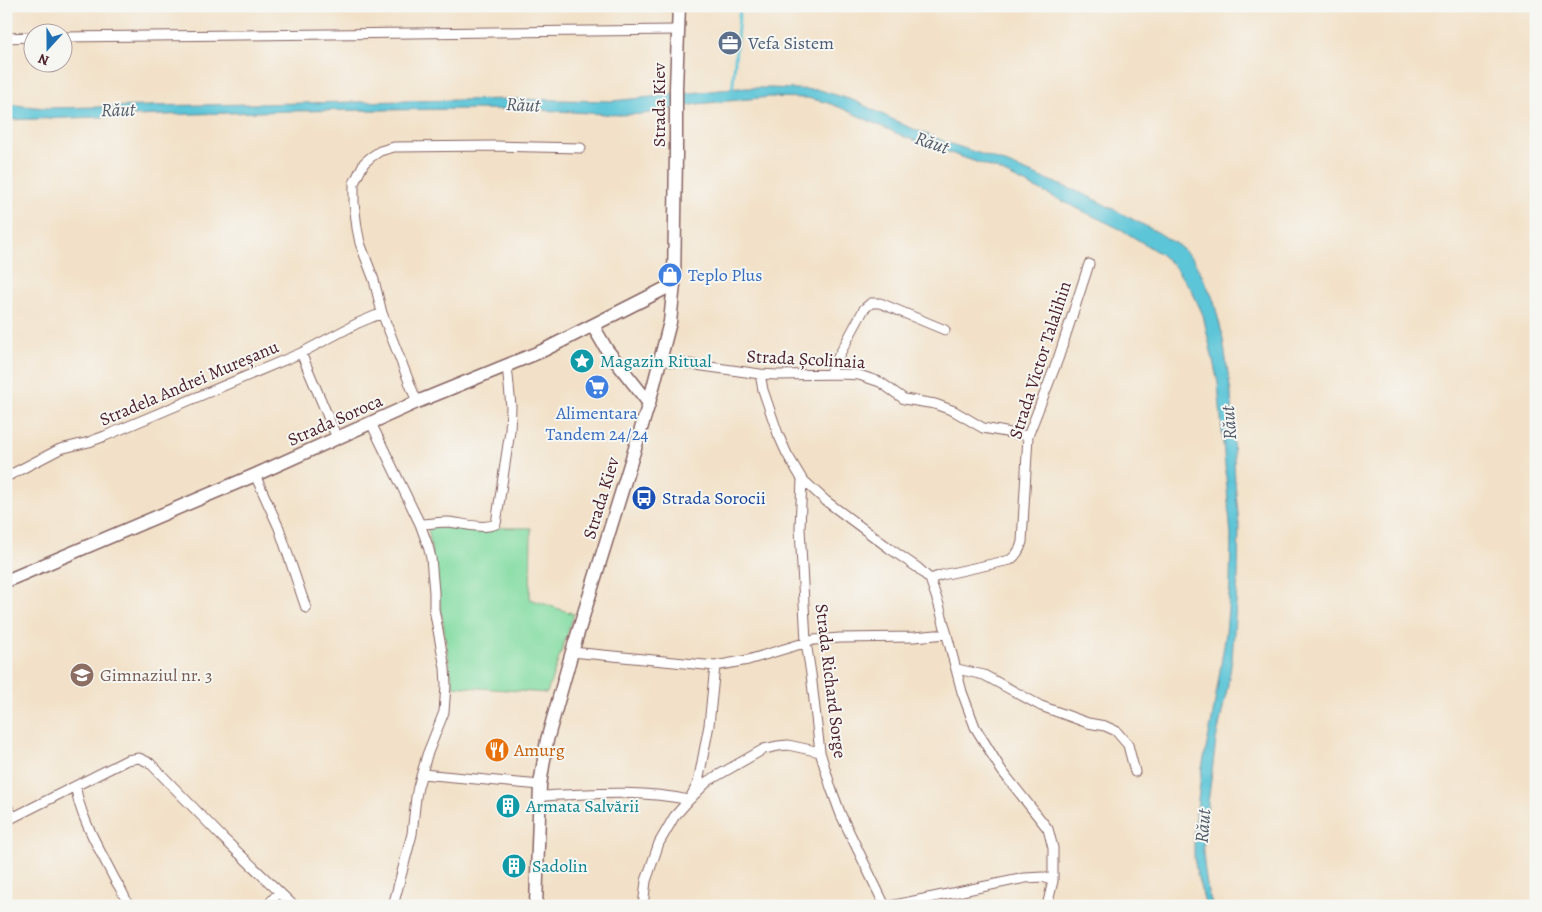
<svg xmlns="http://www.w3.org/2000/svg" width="1542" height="912" viewBox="0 0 1542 912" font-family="Alegreya,serif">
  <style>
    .green { fill: #83dca2; stroke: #667e66 }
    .water { fill: #5bc5d7; stroke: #527281 }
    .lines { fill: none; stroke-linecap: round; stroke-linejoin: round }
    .stream { stroke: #5bc5d7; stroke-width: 3 }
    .street-casing { stroke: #856362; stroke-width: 11 }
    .secondary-casing { stroke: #856362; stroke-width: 15 }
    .street { stroke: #fff; stroke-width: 9 }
    .secondary { stroke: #fff; stroke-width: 12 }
    .labels { text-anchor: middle; stroke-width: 4; stroke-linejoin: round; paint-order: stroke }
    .service-label { font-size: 18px; fill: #4e5e75; stroke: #f6f6f2; text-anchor: start }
    .street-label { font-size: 18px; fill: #4a1f2b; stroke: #f6f6f2 }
    .shop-label { font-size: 18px; fill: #366cbe; stroke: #f6f6f2; text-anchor: start }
    .culture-label { font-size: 18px; fill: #0d838f; stroke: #f6f6f2; text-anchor: start }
    .transit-label { font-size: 18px; fill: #164399; stroke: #f6f6f2; text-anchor: start }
    .education-label { font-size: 18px; fill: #785e54; stroke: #f6f6f2; text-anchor: start }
    .food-label { font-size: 18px; fill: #c56008; stroke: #f6f6f2; text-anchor: start }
    .water-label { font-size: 19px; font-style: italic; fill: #505967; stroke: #f6f6f2 }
  </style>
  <rect width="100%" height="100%" fill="#f6f6f2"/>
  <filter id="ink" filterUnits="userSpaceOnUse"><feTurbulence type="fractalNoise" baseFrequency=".02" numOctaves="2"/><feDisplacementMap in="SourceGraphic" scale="10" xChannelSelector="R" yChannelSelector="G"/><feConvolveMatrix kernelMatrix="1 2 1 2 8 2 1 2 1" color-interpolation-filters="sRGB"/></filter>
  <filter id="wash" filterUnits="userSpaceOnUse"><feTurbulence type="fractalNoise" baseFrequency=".0096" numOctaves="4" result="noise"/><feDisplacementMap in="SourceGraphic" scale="20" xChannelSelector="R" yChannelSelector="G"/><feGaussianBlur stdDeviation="1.12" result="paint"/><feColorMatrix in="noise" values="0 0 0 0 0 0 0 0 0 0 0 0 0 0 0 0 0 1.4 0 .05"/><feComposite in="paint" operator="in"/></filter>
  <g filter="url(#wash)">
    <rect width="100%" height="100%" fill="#f2e1c8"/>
    <path class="green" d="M428,527l103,1 -1,71 44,15 -27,79 -94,-7z"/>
    <path class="water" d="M739,88h32l49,2 35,11 49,24 44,18 45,15 95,38 71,37 20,13 15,14 19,38 9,35 9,60 4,89 4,43 -1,51 -6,84 -5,30 -11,50 -11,87 -2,27 2,18 3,20 5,14h-7l-9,-31 -3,-18v-25l8,-64 10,-48 14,-87 4,-49 1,-48 -13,-153 -15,-68 -11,-24 -19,-26 -14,-12 -37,-23 -126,-61 -91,-32 -66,-30 -14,-5 -18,-4 -37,-1 -73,7 -54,10 -24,1 -77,-5 -72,-1 -180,2 -284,9v-16l40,4 463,-9 103,2z"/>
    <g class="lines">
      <path class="stream" d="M732,93l8,-87"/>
    </g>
  </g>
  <g filter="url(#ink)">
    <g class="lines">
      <defs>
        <path id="street" d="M62,37l615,-7
          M6,38l26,-1
          M301,353l36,85
          M660,360l100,14 17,1 66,-1 16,1 21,7 24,17 31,5 19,7 29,17 45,8
          M760,374l3,16 15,44 9,20 15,25 24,22 63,47 29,20 12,11 9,26 23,87 13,35 27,44 46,58 5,19v33l-6,25
          M829,374l35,-65 7,-6h9l65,27
          M417,402l-35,-89 -8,-33 -14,-37 -3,-15 -3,-25v-20l10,-20 7,-6 9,-6 14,-4 102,-1 85,2
          M371,423l49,101 8,22 3,12 3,34v17l11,59 1,17 -2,27 -17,43 -9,32 -2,10 -4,37 -19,72
          M255,475l24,53 27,80
          M6,477l54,-28 29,-7 16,-6 196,-83 57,-30 24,-10
          M802,479l-2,49 6,114 5,32 9,78 11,36 10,27 44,91
          M420,524c9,0 19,-2 28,-2 15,1 34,8 48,2l14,-93 1,-24 -4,-42
          M930,579l12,-4 68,-15c7,-5 10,-10 12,-18l6,-106 30,-77 31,-95
          M572,652l143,14 33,-6 66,-20 26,-2 74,-1 33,-3
          M957,669l27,6 57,31 47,17 17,3 11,5 12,14 7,27
          M422,774l118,11
          M76,786c1,26 26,68 38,92 5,9 12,18 14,28
          M539,796c49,-2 101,-7 150,4l19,-19 56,-32 14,-3 10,-1 32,7
          M6,804l7,13
          M6,821l121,-61 12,-2 11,5 73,75 71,68
          M267,906l12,-14
          M643,906l3,-25 13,-38 15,-26 15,-17 9,-17 11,-58 6,-59
          M890,906l135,-28 18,-1 10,4"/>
        <path id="secondary" d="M593,326l14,24 42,53
          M6,581l249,-106 162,-73 125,-51 132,-67
          M536,906l4,-121 7,-45 25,-88 77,-249 21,-81 4,-38 2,-130v-66l3,-82"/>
      </defs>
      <use href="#street" class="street-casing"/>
      <use href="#secondary" class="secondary-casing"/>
      <use href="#street" class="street"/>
      <use href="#secondary" class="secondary"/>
    </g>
  </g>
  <defs>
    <symbol id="office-disc" viewBox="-11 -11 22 22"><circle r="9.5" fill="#5c6f8a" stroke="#f6f6f2"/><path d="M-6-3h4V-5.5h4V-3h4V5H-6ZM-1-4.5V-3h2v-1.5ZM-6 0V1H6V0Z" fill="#fff"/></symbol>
    <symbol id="shop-disc" viewBox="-11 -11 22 22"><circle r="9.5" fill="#3f7fe0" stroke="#f6f6f2"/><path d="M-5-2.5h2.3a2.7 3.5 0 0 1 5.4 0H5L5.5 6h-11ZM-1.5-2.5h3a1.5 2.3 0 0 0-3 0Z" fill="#fff"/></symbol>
    <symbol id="sight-disc" viewBox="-11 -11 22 22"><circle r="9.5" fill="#0f9aa8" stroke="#f6f6f2"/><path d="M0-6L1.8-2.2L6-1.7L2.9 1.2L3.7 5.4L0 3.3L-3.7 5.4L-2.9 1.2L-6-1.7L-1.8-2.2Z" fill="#fff"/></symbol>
    <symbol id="supermarket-disc" viewBox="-11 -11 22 22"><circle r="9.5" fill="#3f7fe0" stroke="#f6f6f2"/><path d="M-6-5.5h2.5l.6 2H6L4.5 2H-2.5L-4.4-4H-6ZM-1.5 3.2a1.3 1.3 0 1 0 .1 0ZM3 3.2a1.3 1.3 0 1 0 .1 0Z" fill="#fff"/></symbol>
    <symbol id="bus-disc" viewBox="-11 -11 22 22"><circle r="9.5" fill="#1a4fb4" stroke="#f6f6f2"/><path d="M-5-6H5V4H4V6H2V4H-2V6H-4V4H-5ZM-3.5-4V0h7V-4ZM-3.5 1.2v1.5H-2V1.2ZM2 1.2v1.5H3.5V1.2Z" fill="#fff"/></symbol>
    <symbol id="school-disc" viewBox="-11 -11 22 22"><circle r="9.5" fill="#8d6e63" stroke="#f6f6f2"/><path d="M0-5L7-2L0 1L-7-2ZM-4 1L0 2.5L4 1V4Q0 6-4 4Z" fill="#fff"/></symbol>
    <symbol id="restaurant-disc" viewBox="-11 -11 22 22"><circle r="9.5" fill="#e8710a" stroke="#f6f6f2"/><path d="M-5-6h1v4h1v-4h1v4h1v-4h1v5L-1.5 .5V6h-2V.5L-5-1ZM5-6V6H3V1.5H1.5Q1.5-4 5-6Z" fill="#fff"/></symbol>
    <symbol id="building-disc" viewBox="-11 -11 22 22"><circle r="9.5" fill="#0f9aa8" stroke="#f6f6f2"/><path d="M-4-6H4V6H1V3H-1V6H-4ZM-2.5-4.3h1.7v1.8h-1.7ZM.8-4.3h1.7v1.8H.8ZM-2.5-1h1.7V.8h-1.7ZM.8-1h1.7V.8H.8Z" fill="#fff"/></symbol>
  </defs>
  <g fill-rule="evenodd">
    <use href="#office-disc" x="716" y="29" width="28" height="28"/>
    <use href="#shop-disc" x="656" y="261" width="28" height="28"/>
    <use href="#sight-disc" x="568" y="347" width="28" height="28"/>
    <use href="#supermarket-disc" x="583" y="373" width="28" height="28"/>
    <use href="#bus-disc" x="630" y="484" width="28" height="28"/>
    <use href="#school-disc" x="68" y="661" width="28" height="28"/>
    <use href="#restaurant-disc" x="483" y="736" width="28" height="28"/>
    <use href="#building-disc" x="494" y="792" width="28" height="28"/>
    <use href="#building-disc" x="500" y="852" width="28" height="28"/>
  </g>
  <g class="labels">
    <g class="service-label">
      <text x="748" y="49">Vefa Sistem</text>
    </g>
    <g class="street-label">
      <text transform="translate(659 105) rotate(-90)" y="6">Strada Kiev</text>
      <text transform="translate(806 359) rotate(3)" y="6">Strada Școlinaia</text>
      <text transform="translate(1040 360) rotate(-72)" y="6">Strada Victor Talalihin</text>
      <text transform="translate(189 383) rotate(-23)" y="6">Stradela Andrei Mureșanu</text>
      <text transform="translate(335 420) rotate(-24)" y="6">Strada Soroca</text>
      <text transform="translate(601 498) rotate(-73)" y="6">Strada Kiev</text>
      <text transform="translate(831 681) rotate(83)" y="6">Strada Richard Sorge</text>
    </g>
    <g class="shop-label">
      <text x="688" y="281">Teplo Plus</text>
      <text x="597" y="419" text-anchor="middle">Alimentara<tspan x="597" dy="21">Tandem 24/24</tspan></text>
    </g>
    <g class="culture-label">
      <text x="600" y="367">Magazin Ritual</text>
      <text x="526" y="812">Armata Salvării</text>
      <text x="532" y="872">Sadolin</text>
    </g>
    <g class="transit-label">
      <text x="662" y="504">Strada Sorocii</text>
    </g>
    <g class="education-label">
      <text x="100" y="681">Gimnaziul nr. 3</text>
    </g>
    <g class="food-label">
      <text x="514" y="756">Amurg</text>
    </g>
    <g class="water-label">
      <text transform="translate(523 104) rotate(3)" y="7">Răut</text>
      <text transform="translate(118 109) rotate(-1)" y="7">Răut</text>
      <text transform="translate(932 142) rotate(19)" y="7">Răut</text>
      <text transform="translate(1228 423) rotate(-94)" y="7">Răut</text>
      <text transform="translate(1202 826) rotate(-85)" y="7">Răut</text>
    </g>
  </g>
  <rect width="1542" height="912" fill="none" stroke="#f6f6f2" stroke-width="25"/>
  <g transform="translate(48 48) rotate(201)"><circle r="24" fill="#f6f6f2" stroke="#b1a0a2"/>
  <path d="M0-4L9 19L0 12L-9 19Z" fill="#1f6fb2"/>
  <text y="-8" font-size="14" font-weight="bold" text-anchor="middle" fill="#4a1f2b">N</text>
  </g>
</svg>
